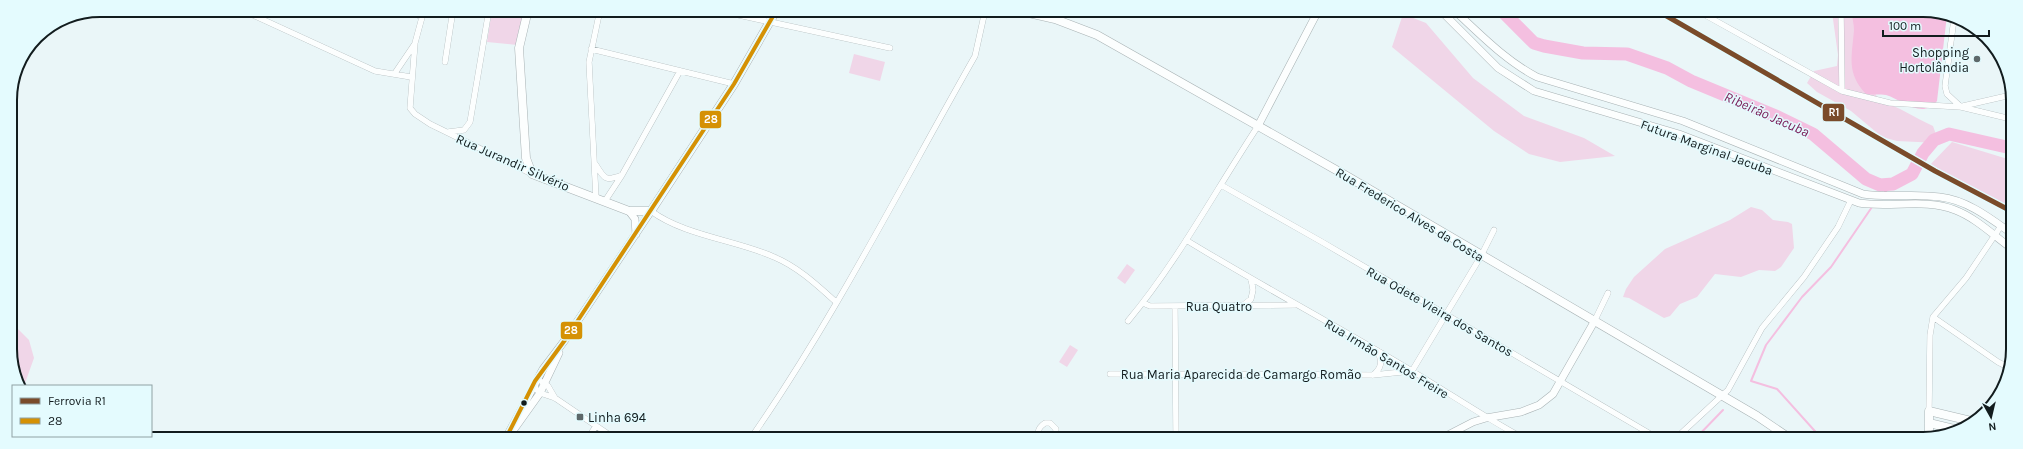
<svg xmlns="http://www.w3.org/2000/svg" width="2023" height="449" viewBox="0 0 2023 449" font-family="Karla,sans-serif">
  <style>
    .green { fill: #f0d6e8 }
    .water { fill: #f4bfe0 }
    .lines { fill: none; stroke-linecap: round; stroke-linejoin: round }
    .stream { stroke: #f4bfe0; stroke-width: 2 }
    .river { stroke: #f4bfe0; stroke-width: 13 }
    .minor-casing { stroke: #a8b2b4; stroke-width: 6 }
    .tertiary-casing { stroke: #a8b2b4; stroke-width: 8 }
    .secondary-casing { stroke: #a8b2b4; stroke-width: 9 }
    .minor { stroke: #fcfefe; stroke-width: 5.5 }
    .tertiary { stroke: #fcfefe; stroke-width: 7 }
    .secondary { stroke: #fcfefe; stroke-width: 8 }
    .bus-1-casing { stroke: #e4fbfe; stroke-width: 7 }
    .bus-1 { stroke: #d59104; stroke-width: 4 }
    .rail-1-casing { stroke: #e4fbfe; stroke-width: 8 }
    .rail-1 { stroke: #7a4b2a; stroke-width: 5 }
    .poi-dot { fill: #5e686a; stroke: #e4fbfe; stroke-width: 1.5 }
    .bus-dot { fill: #121c1e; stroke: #e4fbfe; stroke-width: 1.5 }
    .labels { text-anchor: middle; stroke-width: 3; stroke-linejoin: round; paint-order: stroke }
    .poi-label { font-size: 13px; fill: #121c1e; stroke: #e4fbfe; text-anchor: end }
    .street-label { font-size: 13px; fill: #121c1e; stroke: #e4fbfe }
    .water-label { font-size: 14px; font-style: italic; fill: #7c215c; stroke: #e4fbfe }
    .rim { fill: none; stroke: #121c1e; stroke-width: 2 }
    .line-badge { stroke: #e4fbfe; stroke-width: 1.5 }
    .badge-label { font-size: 11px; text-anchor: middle; font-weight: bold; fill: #fff }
  </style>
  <rect width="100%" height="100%" fill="#eaf6f8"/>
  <path class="green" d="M492,10h34l-9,35 -30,-3z
    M1832,12h34l8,79 5,10c20,5 36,17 54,25l6,17 -42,-2 -15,-4 -31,-26 -34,-19 -10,-9 7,-12 23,-5 1,-11z
    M1403,14l23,9 47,55 51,38 60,22 31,18 -55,6 -31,-8 -35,-23 -102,-84z
    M854,54l31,8 -5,19 -31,-8z
    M1952,142l59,18v48l-83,-41z
    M1751,207l11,3 11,10 15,2 4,2 2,24 -13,19 -6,4 -16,-1 -18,7 -26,-3 -18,23 -17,7 -10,12 -6,2 -35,-20 -6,-1 3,-8 8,-12 31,-28 65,-29z
    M1127,264l8,6 -10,14 -8,-6z
    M12,323l17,17 5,18 -10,28h-2l-10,-19z
    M1070,345l8,5 -11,17 -8,-5z"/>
  <path class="water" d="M1852,12h88l7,3 -10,86c-15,19 -34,-1 -51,-6 -6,-1 -14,0 -20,-1 -20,-21 -14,-38 -12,-64 0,-6 -2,-12 -2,-18z"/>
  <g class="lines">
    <path class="stream" d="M1884,193l9,-9
      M1695,439l28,-29
      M1822,439l-45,-50 -26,-8 15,-36 36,-48 29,-30 41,-60"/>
    <path class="river" d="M1502,11l32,32 10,3 39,7 44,1 40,14 24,13 87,36 35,17 53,45 14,6 13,-1 19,-10 11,-21 11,-13 15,-6 62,14"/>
    <defs>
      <path id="minor" d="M242,10l133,61 36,6
        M406,10l16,7
        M424,10l-9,33 -5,65 5,6 15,10 102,50
        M720,11l170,37
        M1698,11l144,80 48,12 71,4 50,12
        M1841,12l1,79
        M1954,19l-9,67 2,8 14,13
        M591,49l143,35
        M445,62l8,-52
        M395,73l19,-28
        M1963,106l48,-11
        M448,132l16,-2 6,-8 19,-112
        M596,165c9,15 10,16 26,10
        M1221,185l101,57 337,197
        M596,198l-7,-136 11,-52
        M605,201l17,-26 58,-104
        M651,211c34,25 85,29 123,46 24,10 43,28 62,45
        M1186,240c74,45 151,86 226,131 37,22 72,46 111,67
        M1143,303l7,3 145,-1
        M1175,306l1,132
        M1242,306l9,-7 2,-9 -2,-11
        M1933,317l65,45 12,6
        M1128,321c50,-60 87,-130 130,-195
        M1594,322l14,-29
        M1110,374l263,1 39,-4 69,-115 13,-26
        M1373,375c9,-7 9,-13 5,-24
        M542,382l6,4 7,12
        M534,383l2,6 4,4 15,5 59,40
        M1929,411l1,-76 3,-18 33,-39 35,-52
        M588,438l8,-12
        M751,438c84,-121 151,-254 224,-382l10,-45
        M1040,438c-4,-7 -1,-11 5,-15h5l6,6 -1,9
        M1675,439l53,-49 34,-62 42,-51 34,-50 13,-27"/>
      <path id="tertiary" d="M1441,11l57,57 36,23 145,43 180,69c30,5 68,-5 96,7 21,8 38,25 56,38
        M1455,11c26,24 51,50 82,66l146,44 180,73c26,4 51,-1 77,3 27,3 50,21 71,36
        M1258,126l60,-115
        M629,211l6,8 1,15
        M515,428l25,-35 19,-40
        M506,438l37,-69 22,-29 86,-129
        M1442,438l31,-16 13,-4 35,-6 18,-7 14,-11 41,-72"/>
      <path id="secondary" d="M528,10l-9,38 7,110 6,16 97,37h22l83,-127 42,-73
        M1020,11l35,8 42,16 248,140 412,241 34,23
        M1929,423l25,6
        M1929,439v-28l42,10"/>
    </defs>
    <use href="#minor" class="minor-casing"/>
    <use href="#tertiary" class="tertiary-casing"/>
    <use href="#secondary" class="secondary-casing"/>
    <use href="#minor" class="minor"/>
    <use href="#tertiary" class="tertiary"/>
    <use href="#secondary" class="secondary"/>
    <defs>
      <path id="bus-1" d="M506,438l29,-57 30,-41 169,-256 42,-73"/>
    </defs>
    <use href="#bus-1" class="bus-1-casing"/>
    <use href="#bus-1" class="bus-1"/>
    <defs>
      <path id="rail-1" d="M1658,11l277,160 76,40"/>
    </defs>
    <use href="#rail-1" class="rail-1-casing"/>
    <use href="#rail-1" class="rail-1"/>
  </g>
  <g class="poi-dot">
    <circle cx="1977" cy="59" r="4"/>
    <rect x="576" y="413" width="8" height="8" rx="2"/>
  </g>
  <circle class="bus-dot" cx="524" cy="403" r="3.5"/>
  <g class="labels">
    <g class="poi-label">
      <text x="1969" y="57">Shopping<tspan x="1969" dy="15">Hortolândia</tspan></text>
      <text x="588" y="422" text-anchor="start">Linha 694</text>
    </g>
    <g class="street-label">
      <text transform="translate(1707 147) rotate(20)" y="5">Futura Marginal Jacuba</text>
      <text transform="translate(513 162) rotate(24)" y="5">Rua Jurandir Silvério</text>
      <text transform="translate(1410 214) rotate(31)" y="5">Rua Frederico Alves da Costa</text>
      <text x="1219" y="311">Rua Quatro</text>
      <text transform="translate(1440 311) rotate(30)" y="5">Rua Odete Vieira dos Santos</text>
      <text transform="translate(1387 358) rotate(31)" y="5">Rua Irmão Santos Freire</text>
      <text x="1241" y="379">Rua Maria Aparecida de Camargo Romão</text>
    </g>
    <g class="water-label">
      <text transform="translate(1767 114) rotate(24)" y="5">Ribeirão Jacuba</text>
    </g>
  </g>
  <path d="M0 0H2023V449H0ZM100 17H1923A83 83 0 0 1 2006 100V349A83 83 0 0 1 1923 432H100A83 83 0 0 1 17 349V100A83 83 0 0 1 100 17Z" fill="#e4fbfe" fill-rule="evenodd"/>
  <path class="rim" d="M100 17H1923A83 83 0 0 1 2006 100V349A83 83 0 0 1 1923 432H100A83 83 0 0 1 17 349V100A83 83 0 0 1 100 17Z"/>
  <g class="line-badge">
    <rect x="1822" y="103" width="23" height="19" rx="4" fill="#7a4b2a"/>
    <rect x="699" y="110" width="23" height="19" rx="4" fill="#d59104"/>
    <rect x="560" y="321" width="23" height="19" rx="4" fill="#d59104"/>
  </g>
  <g class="badge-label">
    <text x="1834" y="116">R1</text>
    <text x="711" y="123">28</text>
    <text x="571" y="334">28</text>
  </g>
  <rect x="12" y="385" width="140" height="52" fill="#e4fbfe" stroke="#90a2a4"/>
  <rect x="20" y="398" width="20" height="6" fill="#7a4b2a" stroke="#90a2a4"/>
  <text x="48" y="405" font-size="12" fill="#121c1e">Ferrovia R1</text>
  <rect x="20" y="418" width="20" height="6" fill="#d59104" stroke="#90a2a4"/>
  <text x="48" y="425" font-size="12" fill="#121c1e">28</text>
  <g transform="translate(1991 417) rotate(172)" stroke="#e4fbfe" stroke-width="3" paint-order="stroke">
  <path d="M0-3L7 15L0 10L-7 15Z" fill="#121c1e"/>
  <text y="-6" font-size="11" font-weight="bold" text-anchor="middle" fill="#121c1e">N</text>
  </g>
  <path d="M1883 30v6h106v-6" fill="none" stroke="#121c1e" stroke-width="2"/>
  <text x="1889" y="30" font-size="12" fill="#121c1e" stroke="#e4fbfe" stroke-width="3" paint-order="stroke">100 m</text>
</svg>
